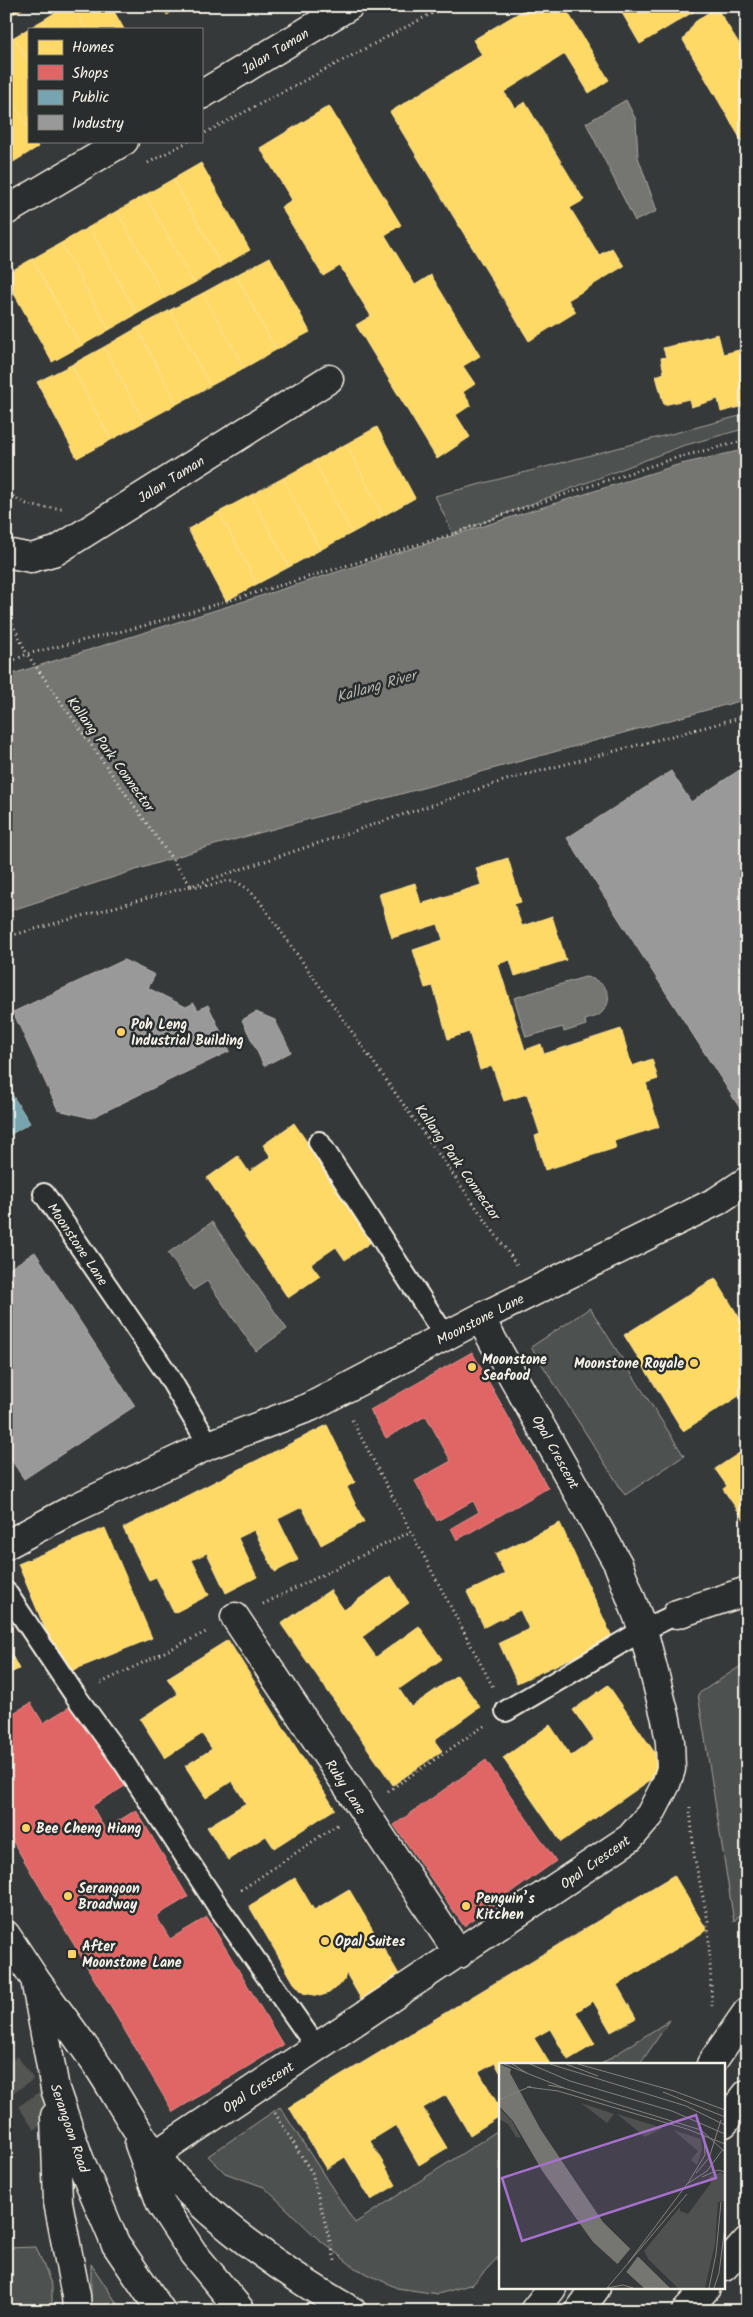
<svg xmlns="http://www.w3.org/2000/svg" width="753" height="2317" viewBox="0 0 753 2317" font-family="Kalam,sans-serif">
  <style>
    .green { fill: #4e514f; stroke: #a1a19c }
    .water { fill: #757572; stroke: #a8a7a1 }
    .homes { fill: #ffd966; stroke: #fce08d }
    .shops { fill: #e06666; stroke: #e6908d }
    .public { fill: #76a5af; stroke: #9cbcc0 }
    .industry { fill: #999; stroke: #b4b3b1 }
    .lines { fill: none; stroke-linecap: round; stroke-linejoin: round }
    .primary-tunnel { stroke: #525553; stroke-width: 28; stroke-dasharray: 28 14; stroke-linecap: butt }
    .service-casing { stroke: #f4f1e8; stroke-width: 24 }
    .minor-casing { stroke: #f4f1e8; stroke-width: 31 }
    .primary-casing { stroke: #f4f1e8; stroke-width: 31 }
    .motorway-casing { stroke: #f4f1e8; stroke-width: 31 }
    .path { stroke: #f4f1e8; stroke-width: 3; stroke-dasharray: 1 4; stroke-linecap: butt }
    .service { stroke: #2a2d2e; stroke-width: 20 }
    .minor { stroke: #2a2d2e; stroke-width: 28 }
    .primary { stroke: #2a2d2e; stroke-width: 28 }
    .motorway { stroke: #2a2d2e; stroke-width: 28 }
    .poi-dot { fill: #ffd166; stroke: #2a2d2e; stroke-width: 2 }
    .labels { text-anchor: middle; stroke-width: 5; stroke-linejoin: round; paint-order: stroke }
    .street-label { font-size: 14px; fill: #f4f1e8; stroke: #2a2d2e }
    .poi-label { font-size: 14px; font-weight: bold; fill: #f4f1e8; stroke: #2a2d2e; text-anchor: start }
    .water-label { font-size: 15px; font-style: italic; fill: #b4b3ad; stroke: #2a2d2e }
    .inset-road { fill: none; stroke: #82837f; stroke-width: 1 }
    .view { fill: #a571cd; fill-opacity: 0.15; stroke: #a571cd; stroke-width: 2.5 }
    .inset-edge { fill: none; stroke: #f4f1e8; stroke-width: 2.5 }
  </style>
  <rect width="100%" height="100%" fill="#363939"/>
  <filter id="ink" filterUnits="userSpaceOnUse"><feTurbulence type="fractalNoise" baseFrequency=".02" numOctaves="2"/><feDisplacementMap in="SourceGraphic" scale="10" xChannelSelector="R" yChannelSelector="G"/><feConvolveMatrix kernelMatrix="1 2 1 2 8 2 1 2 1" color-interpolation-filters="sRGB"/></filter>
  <g filter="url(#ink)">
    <path class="green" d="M747,414v14l-65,18 -229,88 -18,-38z
      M590,1308l94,148 -59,39 -94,-148z
      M747,1662v241l-13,19 -36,-228z
      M670,2020l-30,44h-39z
      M280,2107l75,116 145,-94v126l-27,29 -35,10 -41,-6 -42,-20 -39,-31 -52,-50 -39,-14 -17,-17z
      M36,2247l16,39v25h-46v-63z
      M91,2264l31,47h-31z"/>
    <path class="water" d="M626,100l10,20 2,37 19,54 -22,10 -49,-98z
      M747,449v250l-543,149 -198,64v-236l671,-211z
      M585,977c17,2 32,18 18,34 -4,6 -12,7 -18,9l1,5 -22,7 -1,-5 -37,10 -12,-39z
      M212,1222l75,107 -31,22 -49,-70 -14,9 -25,-37z"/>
    <path class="homes" d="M6,6h21l-21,12z
      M66,6h7l13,23h-39l-4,-9z
      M73,6h38l13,23h-38z
      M162,6h19l-14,9z
      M526,6h38l45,74 -20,13 -24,-39 -61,38 11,16 10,-6 59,98 -14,8 29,47 13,-7 12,18 -56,34 8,12 -47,29 -139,-229 92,-57 -9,-15 54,-32z
      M618,6h85l-63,38z
      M716,7l31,49v94l-64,-110 12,-18z
      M43,20l4,9h-18v34l-15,-26z
      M14,37l15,26v67l-23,-39v-50z
      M6,91l23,39v11h6l3,6 -28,17 -4,-6z
      M329,106l72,119 -16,10 30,50 16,-10 49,81 -17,10 12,18 -12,8 8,13 -15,10 14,22 -33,22 -81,-134 15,-9 -31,-50 -17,10 -42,-69 11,-7 -32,-52z
      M201,163l49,87 -28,16 -49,-87z
      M173,179l49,87 -28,17 -49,-88z
      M145,195l49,88 -29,15 -48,-87z
      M117,211l48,87 -28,16 -48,-87z
      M89,227l48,87 -28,16 -48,-87z
      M61,243l48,87 -28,16 -49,-87z
      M270,257l40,75 -34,18 -40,-75z
      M32,259l49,87 -29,16 -46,-83v-5z
      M236,275l40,75 -32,18 -41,-75z
      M203,293l41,75 -34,18 -40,-76z
      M170,310l40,76 -33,18 -40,-76z
      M137,328l40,76 -33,18 -40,-75z
      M718,334l5,20 24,-6v57l-26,7 -3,-13 -27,8 -2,-8 -25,6 -8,-29 8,-3 -3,-15 5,-1 -3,-9z
      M104,347l40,75 -33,18 -40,-75z
      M71,365l40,75 -34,18 -40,-76z
      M377,427l38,71 -32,18 -37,-72z
      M346,444l37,72 -31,17 -38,-72z
      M314,461l38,72 -32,17 -37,-72z
      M283,478l37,72 -31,17 -38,-72z
      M251,495l38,72 -32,17 -38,-72z
      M219,512l38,72 -31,17 -38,-72z
      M508,858l13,44 -7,2 8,22 30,-10 14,44 -51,16 -5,-16 -12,4 27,86 16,-6 3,10 77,-25 11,37 20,-7 6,20 -12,4 13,44 -45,14 2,7 -71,22 -10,-34 5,-2 -13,-40 -23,7 -12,-35 -12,4 -11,-38 -21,7 -15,-53 -8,2 -12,-38 30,-10 -5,-16 -46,14 -13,-44 36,-11 6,21 60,-19 -5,-17z
      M294,1123l80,117 -29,20 -9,-13 -25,17 9,12 -32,22 -81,-120 31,-22 11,16 22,-15 -8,-12z
      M715,1278l32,52v61l-64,40 -59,-96z
      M327,1425l28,57 -8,5 17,35 -43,23 -19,-38 -24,12 20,41 -23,12 -21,-42 -16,8 19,39 -31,16 -19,-40 -15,7 17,35 -35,18 -18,-36 -7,3 -26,-52z
      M747,1448v76l-24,-35 4,-3 -12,-17z
      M560,1523l53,116 -96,44 -18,-40 30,-14 -9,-19 -36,17 -17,-35 38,-18 -10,-20z
      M105,1528l47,110 -88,36 -46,-110z
      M391,1576l18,27 -47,34 14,20 43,-31 23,33 -43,30 12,18 46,-32 23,32 -46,33 8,11 -49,34 -112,-161 49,-34 14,20z
      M228,1640l107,169 -61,39 -8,-12 -38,24 -21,-33 39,-24 -14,-22 -26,17 -21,-32 27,-17 -10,-15 -37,24 -25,-39 38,-25 -11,-16z
      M6,1644l13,25 -13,6z
      M608,1685l58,84 -105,73 -58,-84 47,-33 21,31 23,-16 -21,-30z
      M674,1875l33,55 -90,55 19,33 -25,14 -18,-31 -17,11 19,32 -27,16 -18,-31 -16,9 16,26h-50v8l-5,-9 -16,9 21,36v8l-30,19 -24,-40 -23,13 24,40 -28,17 -23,-40 -26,16 26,44 -25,15 -26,-43 -19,12 -37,-62z
      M295,1878l19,32 35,-21 55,94 -39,23 -19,-33 -2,8 -15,12 -9,3 -17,-3 -9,-10 -45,-77z"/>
    <path class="shops" d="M472,1352l76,136 -91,52 -6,-12 28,-16 -6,-11 -36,20 -22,-40 36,-20 -25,-45 -40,22 -16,-28z
      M31,1703l12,20 33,-20 49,83 -33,20 13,23 31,-19 52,87 -32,19 14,23 37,-22 76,128 -110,67 -167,-282v-113z
      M486,1760l70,101 -92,65 -70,-101z"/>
    <path class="public" d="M6,1085l24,38 -24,14z"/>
    <path class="industry" d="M747,765v346l-4,2 -176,-275 104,-67 20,31z
      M124,960l31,15 -7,13 38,19 8,-4 4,7 10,-5 22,46 -139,67 -33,-8 -45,-98z
      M256,1012l19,8 16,32 -27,14 -22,-46z
      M35,1252l100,154 -111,73 -18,-27v-181z"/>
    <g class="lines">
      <path class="primary-tunnel" d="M6,2064l57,83"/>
      <defs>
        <path id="service" d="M319,1142l126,194
          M44,1194l122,178 43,73
          M6,1592l69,103 48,66 94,144 100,143
          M506,1711l137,-81 34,-16"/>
        <path id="minor" d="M201,95l148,-89
          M6,211l118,-70
          M6,553l25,5 25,-7 273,-172
          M6,1545l67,-36 136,-64 101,-38 170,-89 237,-117 30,-20
          M677,1614l70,-23
          M235,1617l224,337
          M155,2155l475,-317 20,-23 16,-31 5,-15 -1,-27 -4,-23 -23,-89 -25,-66 -138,-246"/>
        <path id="primary" d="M6,1935l29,44 20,110 24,69 36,85 46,68
          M35,1979c22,31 45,61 66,92 18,28 33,57 53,83 50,62 129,118 198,157
          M55,2116l3,86 18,94 1,15
          M724,2123l23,-29
          M139,2144l22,60 32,49 48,58
          M579,2311l17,-23"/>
        <path id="motorway" d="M711,2064l36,-52
          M724,2267l23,-26
          M534,2311l18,-23
          M686,2311l20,-23"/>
      </defs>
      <use href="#service" class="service-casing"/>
      <use href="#minor" class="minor-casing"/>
      <use href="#primary" class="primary-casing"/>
      <use href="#motorway" class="motorway-casing"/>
      <path class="path" d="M201,135l245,-129
        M148,163l41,-22
        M6,489c15,19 36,19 58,19
        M6,610l21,44 116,-28 310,-92 52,-20 170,-56 72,-18
        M6,664l21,-10 164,232
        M191,886c33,3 37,-19 67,13l259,366
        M6,937l185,-51 315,-106 241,-64
        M352,1420l141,267
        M263,1604l147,-72
        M101,1683l107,-52
        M388,1791l96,-65
        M690,1807l4,48 14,66 4,85
        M241,1890l96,-65
        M275,2113l37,60 24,91"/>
      <use href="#service" class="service"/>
      <use href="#minor" class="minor"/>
      <use href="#primary" class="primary"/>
      <use href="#motorway" class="motorway"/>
    </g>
  </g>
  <g class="poi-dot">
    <circle cx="121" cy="1032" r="5"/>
    <circle cx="694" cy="1363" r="5"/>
    <circle cx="472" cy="1367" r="5"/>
    <circle cx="26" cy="1828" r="5"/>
    <circle cx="68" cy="1896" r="5"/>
    <circle cx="466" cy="1906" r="5"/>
    <circle cx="325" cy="1941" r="5"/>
    <rect x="67" y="1949" width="10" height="10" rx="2.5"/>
  </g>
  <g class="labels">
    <g class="street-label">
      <text transform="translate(275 51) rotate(-31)" y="5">Jalan Taman</text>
      <text transform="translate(171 479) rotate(-32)" y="5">Jalan Taman</text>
      <text transform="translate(111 754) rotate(54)" y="5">Kallang Park Connector</text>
      <text transform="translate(458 1162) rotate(55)" y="5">Kallang Park Connector</text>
      <text transform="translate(78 1244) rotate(56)" y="5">Moonstone Lane</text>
      <text transform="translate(480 1319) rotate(-27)" y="5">Moonstone Lane</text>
      <text transform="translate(556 1452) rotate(61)" y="5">Opal Crescent</text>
      <text transform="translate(346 1787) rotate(57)" y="5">Ruby Lane</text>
      <text transform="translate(595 1862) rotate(-35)" y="5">Opal Crescent</text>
      <text transform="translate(258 2087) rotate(-33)" y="5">Opal Crescent</text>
      <text transform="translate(70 2128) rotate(71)" y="5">Serangoon Road</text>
    </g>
    <g class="poi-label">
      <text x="131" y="1029">Poh Leng<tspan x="131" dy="16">Industrial Building</tspan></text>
      <text x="482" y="1364">Moonstone<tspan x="482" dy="16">Seafood</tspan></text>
      <text x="684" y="1368" text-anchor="end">Moonstone Royale</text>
      <text x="36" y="1833">Bee Cheng Hiang</text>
      <text x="78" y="1893">Serangoon<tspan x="78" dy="16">Broadway</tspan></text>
      <text x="476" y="1903">Penguin’s<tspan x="476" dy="16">Kitchen</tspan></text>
      <text x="335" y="1946">Opal Suites</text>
      <text x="82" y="1951">After<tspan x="82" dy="16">Moonstone Lane</tspan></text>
    </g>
    <g class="water-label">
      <text transform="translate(376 686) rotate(-16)" y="5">Kallang River</text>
    </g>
  </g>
  <g transform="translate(499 2063)">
    <rect width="226" height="226" fill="#363939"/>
    <path d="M82,40l33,11 -7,9zM0,45l13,13 9,17 -5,-1 -8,-13 -9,-5zM118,51l46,14 -18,9zM174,67l28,9 1,11 -5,15 -6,-5 7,-9zM221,109l5,3v26l-7,1 -3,42 -10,44h-27l-29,-28 -5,-9 36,-44v4l8,3 23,-31 -2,-6z" fill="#4e514f"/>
    <path d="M0,1l12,5 -1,4 31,57 62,92 67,66h-26l-51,-46 -50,-70 -30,-51 -14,-15z" fill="#757572"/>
    <path d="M132,185l8,7 -15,20 -9,-8z" fill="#363939"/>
    <path class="inset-road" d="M5,1l60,24 137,42 24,22M13,1l15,9M31,1l40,17 102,30 53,23M51,1l136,42 39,19M67,1l32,12M79,1l96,27 51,19M49,22l16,3M28,24l31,4 129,38 38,15M164,29l62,25M0,37l32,-14M197,110l13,-15 12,-38M203,114l16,-7 7,2M189,120l17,-28 -1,-20M129,200l59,-79 20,-13 16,-22M108,225l80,-94M108,225l16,-3 10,3M210,225l7,-34 5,-52M215,225l5,-15 6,-47"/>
    <path class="view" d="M197,52l20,63 -194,63 -20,-63z"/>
    <rect width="226" height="226" class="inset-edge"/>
  </g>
  <rect width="753" height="2317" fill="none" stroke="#2a2d2e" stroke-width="25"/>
  <rect x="12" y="12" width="728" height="2292" fill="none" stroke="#f4f1e8" stroke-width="2" filter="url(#ink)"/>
  <rect x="28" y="28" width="175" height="115" fill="#2a2d2e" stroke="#7b7b78"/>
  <rect x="38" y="40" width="25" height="15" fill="#ffd966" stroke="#7b7b78"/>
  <text x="72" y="52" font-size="15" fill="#f4f1e8">Homes</text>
  <rect x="38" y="65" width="25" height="15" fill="#e06666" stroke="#7b7b78"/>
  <text x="72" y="78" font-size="15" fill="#f4f1e8">Shops</text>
  <rect x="38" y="90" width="25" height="15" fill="#76a5af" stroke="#7b7b78"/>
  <text x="72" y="102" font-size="15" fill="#f4f1e8">Public</text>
  <rect x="38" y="115" width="25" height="15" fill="#999999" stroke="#7b7b78"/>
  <text x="72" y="128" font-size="15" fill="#f4f1e8">Industry</text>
</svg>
